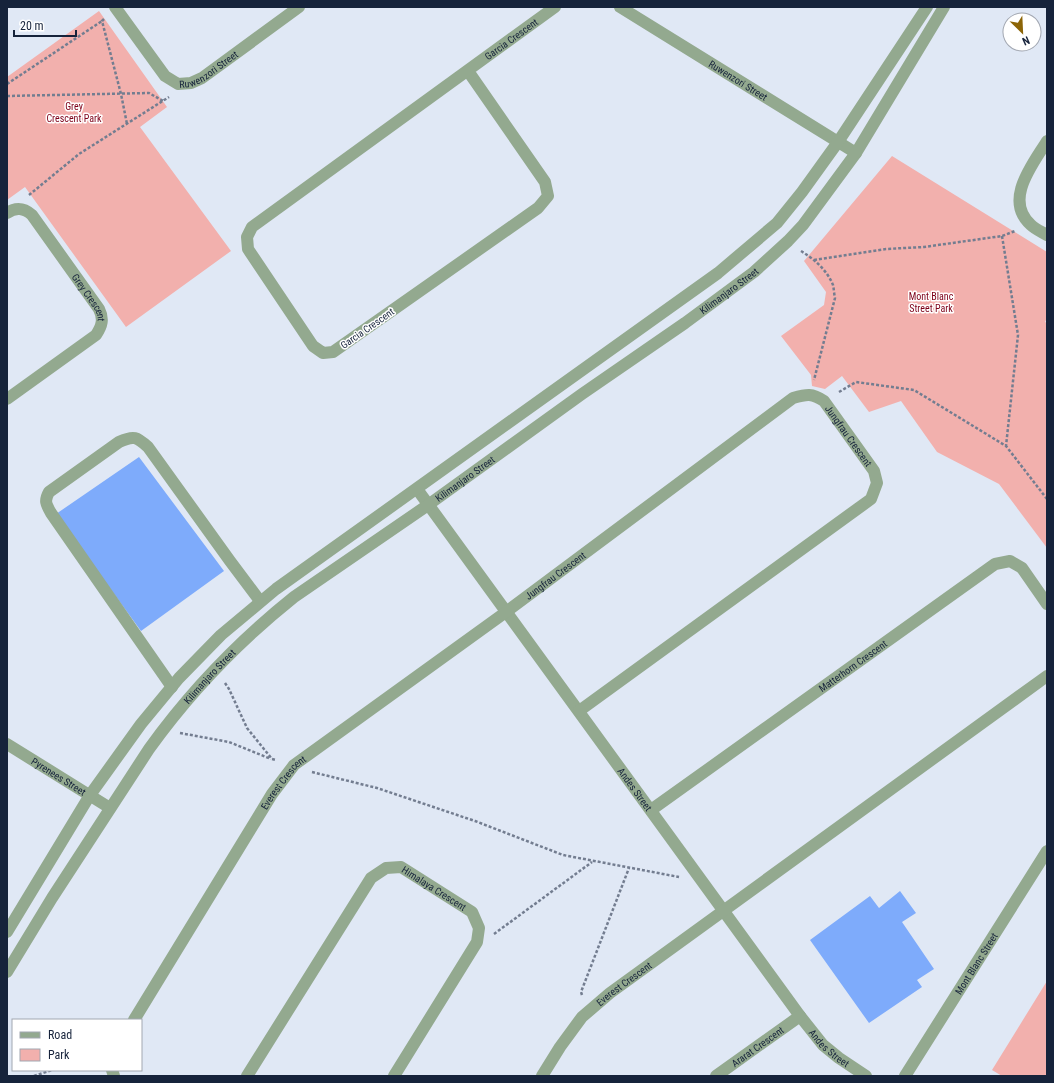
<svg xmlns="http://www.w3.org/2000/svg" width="1054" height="1083" viewBox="0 0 1054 1083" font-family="'Roboto Condensed',sans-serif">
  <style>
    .green { fill: #f2b0ad }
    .building { fill: #7eabfb }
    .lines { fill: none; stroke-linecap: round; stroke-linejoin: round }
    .path { stroke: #737d90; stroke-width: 2.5; stroke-dasharray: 3 2; stroke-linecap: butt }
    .minor { stroke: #93a98f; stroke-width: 12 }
    .labels { text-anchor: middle; stroke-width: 3; stroke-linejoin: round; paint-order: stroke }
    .street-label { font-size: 10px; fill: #16233b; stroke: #fff }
    .park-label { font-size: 10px; fill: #7d0019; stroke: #fff }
  </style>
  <rect width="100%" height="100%" fill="#e0e8f5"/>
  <path class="green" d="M99,11l68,96 -27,20 91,124 -105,76 -101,-140 -18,13v-123z
    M892,156l155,96v66l-2,4 2,1v225l-48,-64 -62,-32 -36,-51 -32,11 -27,-36 -17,13 -13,-3 -1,-11 -30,-39 43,-31 2,-13 -22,-31z
    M1047,981v95h-45l-10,-6z"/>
  <path class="building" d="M139,457l85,114 -83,60 -85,-117z
    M900,891l16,22 -14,9 32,47 -17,11 5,7 -53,36 -59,-83 60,-44 9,12z"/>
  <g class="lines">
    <path class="path" d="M104,19l-2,2 19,73 6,30
      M7,84l95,-63
      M7,96l142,-3 14,8
      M29,195l50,-41 90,-57
      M1002,236l16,99 -12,111
      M801,251c13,8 26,19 32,34 1,4 1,9 2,13l-21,82
      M814,260l72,-11 38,-2 78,-11 13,-5
      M839,392l17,-10 58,8 92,56 41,53
      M225,683l4,6 18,39 25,31 4,1
      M180,733l49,9 42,17
      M312,772l65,16 98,33 88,34 116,22
      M494,934l98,-72
      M582,995l-1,-3 48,-124
      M34,1076l18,-6"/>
    <g class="minor">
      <path id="s1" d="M115,7l50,69 13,8 13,-1 11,-5 97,-71"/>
      <path id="s2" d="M620,7l236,146"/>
      <path id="s3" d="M468,71l77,111 3,14 -10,12 -205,144 -10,1 -10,-7 -65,-97 -1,-12 5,-10 303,-220"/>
      <path d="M1047,141c-14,23 -44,59 -16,84 4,4 11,7 16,10"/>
      <path id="s4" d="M7,213c9,-6 17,-5 25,2l67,94c5,10 3,17 -3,26l-89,64"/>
      <path id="s5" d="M417,489l383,527 23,29 16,13 27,18"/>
      <path d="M172,687l-121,-174c-5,-9 -7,-12 -2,-21l70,-50c15,-7 18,-5 29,5l82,114 30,40"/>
      <path id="s6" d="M7,744l103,64"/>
      <path id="s7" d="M651,810l344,-246 15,-3 12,7 25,36"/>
      <path d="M7,932l83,-137 51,-71 38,-46 42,-43 55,-46 442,-316 59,-50 25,-31 36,-50 89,-135"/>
      <path id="s8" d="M7,972l45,-74 97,-149c41,-57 90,-108 145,-152l134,-92 154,-111 103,-71 69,-51 34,-31 15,-16 53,-72 88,-146"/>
      <path id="s9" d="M134,1020l138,-226 22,-29 212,-153 287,-214c14,-4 19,-5 31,3l50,70 3,12 -6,16 -292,212"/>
      <path d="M112,1070l2,6"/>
      <path id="s10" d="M247,1076l124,-198 15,-10 15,-1 71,45 7,16 -2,14 -83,134"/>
      <path id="s11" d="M542,1076l18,-29 22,-30 28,-24 437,-317"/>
      <path id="s12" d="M716,1076l84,-60"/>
      <path id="s13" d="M905,1076l142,-225"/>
    </g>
  </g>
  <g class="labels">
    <g class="street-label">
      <text dy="4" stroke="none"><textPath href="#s3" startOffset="898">Garcia Crescent</textPath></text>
      <text dy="4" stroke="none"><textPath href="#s1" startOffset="135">Ruwenzori Street</textPath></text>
      <text dy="4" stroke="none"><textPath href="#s2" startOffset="139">Ruwenzori Street</textPath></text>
      <text dy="4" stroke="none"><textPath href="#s8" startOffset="1007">Kilimanjaro Street</textPath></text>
      <text dy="4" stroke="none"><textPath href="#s4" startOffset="128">Grey Crescent</textPath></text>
      <text transform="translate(367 328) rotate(-35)" y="4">Garcia Crescent</text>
      <text dy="4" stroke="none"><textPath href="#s9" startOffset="996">Jungfrau Crescent</textPath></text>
      <text dy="4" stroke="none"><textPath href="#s8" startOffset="683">Kilimanjaro Street</textPath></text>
      <text dy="4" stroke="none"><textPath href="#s9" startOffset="624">Jungfrau Crescent</textPath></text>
      <text dy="4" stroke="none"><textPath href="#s7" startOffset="248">Matterhorn Crescent</textPath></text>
      <text dy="4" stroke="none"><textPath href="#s8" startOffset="359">Kilimanjaro Street</textPath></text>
      <text dy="4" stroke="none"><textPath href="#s6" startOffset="61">Pyrenees Street</textPath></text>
      <text dy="4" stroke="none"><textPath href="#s9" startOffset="281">Everest Crescent</textPath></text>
      <text dy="4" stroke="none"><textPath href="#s5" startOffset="371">Andes Street</textPath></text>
      <text dy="4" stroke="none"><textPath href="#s10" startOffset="306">Himalaya Crescent</textPath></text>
      <text dy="4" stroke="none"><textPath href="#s13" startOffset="133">Mont Blanc Street</textPath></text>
      <text dy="4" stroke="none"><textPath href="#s11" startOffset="125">Everest Crescent</textPath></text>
      <text dy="4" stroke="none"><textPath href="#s12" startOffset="51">Ararat Crescent</textPath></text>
      <text dy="4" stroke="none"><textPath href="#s5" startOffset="695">Andes Street</textPath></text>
    </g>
    <g class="park-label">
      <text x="74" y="110">Grey<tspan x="74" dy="12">Crescent Park</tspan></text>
      <text x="931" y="300">Mont Blanc<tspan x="931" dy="12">Street Park</tspan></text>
    </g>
  </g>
  <rect width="1054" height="1083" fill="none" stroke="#16233b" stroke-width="16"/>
  <rect x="12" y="1019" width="130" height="52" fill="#ffffff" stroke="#a2a7b1"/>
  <rect x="20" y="1032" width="20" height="6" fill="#93a98f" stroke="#a2a7b1"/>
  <text x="48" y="1039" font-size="12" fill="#16233b">Road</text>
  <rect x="20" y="1049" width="20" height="12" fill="#f2b0ad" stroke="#a2a7b1"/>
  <text x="48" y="1059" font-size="12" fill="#16233b">Park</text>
  <g transform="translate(1022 32) rotate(156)"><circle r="19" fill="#ffffff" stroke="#a2a7b1"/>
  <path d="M0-3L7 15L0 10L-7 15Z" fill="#8c6507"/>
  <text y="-6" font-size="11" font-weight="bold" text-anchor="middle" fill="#16233b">N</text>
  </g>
  <path d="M14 30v6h62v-6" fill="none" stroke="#16233b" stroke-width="2"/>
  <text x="20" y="30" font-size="12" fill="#16233b" stroke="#ffffff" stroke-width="3" paint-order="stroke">20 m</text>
</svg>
